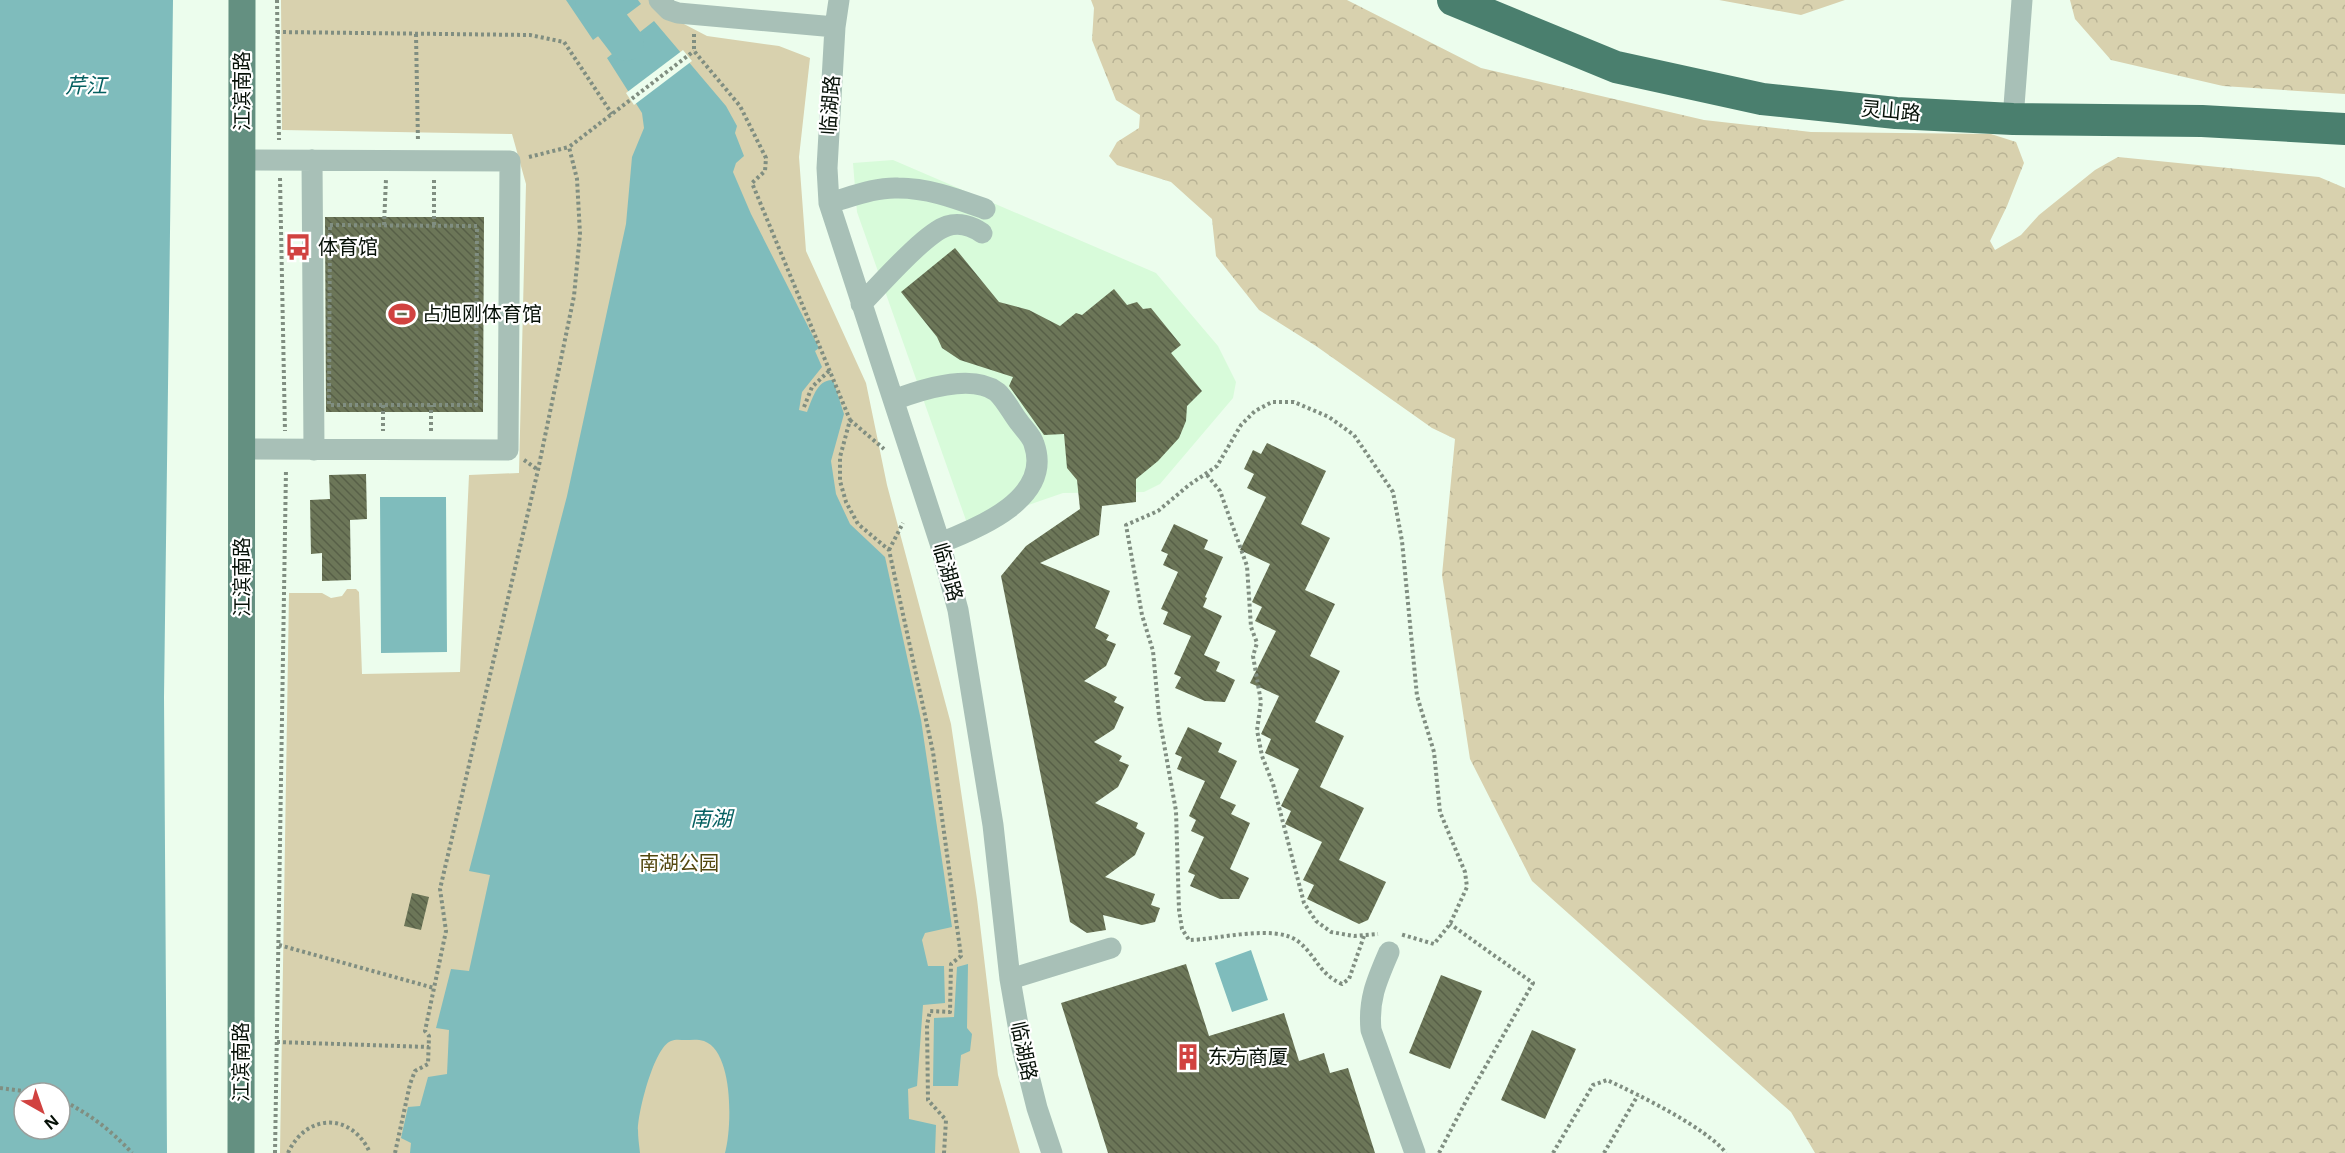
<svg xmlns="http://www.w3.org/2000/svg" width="2345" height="1153" viewBox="0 0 2345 1153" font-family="'Open Sans','Noto Sans SC',sans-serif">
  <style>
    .built { fill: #d8fbda }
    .forest { fill: url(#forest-crowns) }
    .green { fill: #d8d1ae }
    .water { fill: #7fbcbc; fill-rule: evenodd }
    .pier { fill: #ecfded }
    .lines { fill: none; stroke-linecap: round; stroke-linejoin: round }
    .river { stroke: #7fbcbc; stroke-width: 36 }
    .building { fill: url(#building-back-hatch) }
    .path { stroke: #808e81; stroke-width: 4; stroke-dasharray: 3 3; stroke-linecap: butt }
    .minor { stroke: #a8c0b7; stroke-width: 21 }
    .major { stroke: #649081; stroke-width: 27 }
    .highway { stroke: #4a7f6e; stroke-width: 32 }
    .labels { text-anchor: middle; stroke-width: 4.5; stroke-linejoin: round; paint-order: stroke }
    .street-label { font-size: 20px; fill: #061007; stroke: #fff }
    .poi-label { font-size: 20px; fill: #061007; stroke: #fff; text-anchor: start }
    .park-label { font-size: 20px; fill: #534810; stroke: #fff }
    .water-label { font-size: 21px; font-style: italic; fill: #056061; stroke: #fff }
  </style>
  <defs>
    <pattern id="forest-crowns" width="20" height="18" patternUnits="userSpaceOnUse" patternTransform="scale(1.5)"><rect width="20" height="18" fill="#d8d1ae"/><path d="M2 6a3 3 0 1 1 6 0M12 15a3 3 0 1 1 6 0" fill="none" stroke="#b8b294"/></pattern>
    <pattern id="building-back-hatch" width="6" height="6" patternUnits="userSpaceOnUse" patternTransform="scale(1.5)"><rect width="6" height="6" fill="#6c7658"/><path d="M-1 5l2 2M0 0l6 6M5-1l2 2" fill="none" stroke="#575f47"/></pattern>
  </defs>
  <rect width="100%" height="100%" fill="#ecfded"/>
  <path class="built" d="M893,160l263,113 62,73 18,36 -3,16 -73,86 -16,8 -81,1 -95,33 -111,-314 -4,-49z"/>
  <path class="forest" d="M1091,0h256l134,68 223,52 107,12 180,2 25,8 8,21 -17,43 -17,35 5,9 26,-15 18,-20 56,-45 23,-13 201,20 26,11v965h-530l-24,-41 -259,-231 -62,-122 -28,-184 13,-136 -23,-11 -116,-82 -57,-36 -43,-54 -4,-37 -41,-37 -54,-17 -8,-9 8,-14 22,-14 1,-13 -24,-15 -24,-60 2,-32z
    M1719,0h126l-44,15z
    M2070,0h275v94l-122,-8 -112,-26 -36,-41z"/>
  <path class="green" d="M281,0h372l6,11 48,25 72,10 31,12 -11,99 7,94 60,132 21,102 64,239 26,175 21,176 22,78h-740l9,-560h33l9,5 11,-2 5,-7h9l3,3 3,82 98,-2 9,-197 50,-2 7,-289 -14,-50 -230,-4z"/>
  <path class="water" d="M0,0h173l-9,697 3,456h-167zM24,1093h36v36h-36z
    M566,0h72l3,4 -48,36z
    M654,21l72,85 11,20 -2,7 9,23 -8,7 -3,9 18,42 68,134 -4,3 7,16 -20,25 -3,18 8,2c5,-12 10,-33 26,-32l11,34 -13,47 5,33 14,30 35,33 36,163 31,207 -27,6 -3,7 6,26h16l1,37 -22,2 -6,81 -9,3 1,30 27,6 -1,28h-210c7,-25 9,-101 -21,-112 -6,-2 -13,-1 -19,-1 -4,0 -10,-1 -14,1 -17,6 -33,71 -33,89 0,7 1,15 2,23h-230l1,-10 -10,-5 7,-31 12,-1 8,-29 19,-3 2,-44 -13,-2 15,-59 18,2 21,-96 -21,-4 98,-375 59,-272 6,-67 12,-29 -2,-15 -35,-55z
    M380,497h66l1,155 -66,1z
    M1251,950l17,50 -36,12 -17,-49z
    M968,964l-1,64 5,6 -2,17 -9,4 -3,31h-25l1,-68 20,-1 3,-50z"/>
  <path class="pier" d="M683,50l9,11 -58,44 -8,-12z"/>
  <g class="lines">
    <path class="river" d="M593,0l33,43"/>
  </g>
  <path class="building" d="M325,217h159l-1,195h-157z
    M955,248l44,54 30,8 31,16 16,-13 6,2 32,-26 13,16 10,-3 6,7 8,-1 30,37 -10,8 31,38 -15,15 -1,15 -7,17 -21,23 -22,18v23l-34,4 -3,29 -59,28 70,28 -15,37 14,7 -3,5 10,4 -10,22 -22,15 33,16 -3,5 10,5 -10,22 -20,13 28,14 -3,5 10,4 -11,22 -23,16 43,20 -2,5 9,5 -10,22 -30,22 50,17 -4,11 9,3 -5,14 -13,3 -39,-10 3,15 -19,3 -17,-11 -69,-346 25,-30 54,-37 -3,-29 -10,-12 -3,-34 -20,1 -35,-49 4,-9 -53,-17 -18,-12 -5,-11 -36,-45z
    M1267,443l59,28 -25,53 29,14 -25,52 30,14 -25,52 30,15 -25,51 29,14 -24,51 44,21 -25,52 47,22 -18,38 -9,4 -52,-25 7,-14 -11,-5 19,-38 -37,-18 6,-13 -10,-5 18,-37 -34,-16 6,-14 -10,-5 18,-38 -29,-13 26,-52 -21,-10 7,-14 -10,-5 18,-38 -30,-14 26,-53 -19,-9 7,-14 -10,-5 9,-19 8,4z
    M366,474l1,45 -17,1 1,60 -29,1v-28l-11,1 -1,-54 20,-1 -1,-24z
    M1174,524l34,16 -4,9 19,8 -18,40 2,1 -4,9 19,9 -18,39 16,7 -4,9 19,9 -10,22 -20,-1 -30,-13 6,-11 -7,-3 17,-38 -28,-12 5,-12 -7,-3 17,-37 -15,-7 5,-11 -7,-3z
    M1188,727l34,16 -4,9 19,9 -17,37 16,7 -5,9 19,9 -20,46 19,9 -10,21h-19l-30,-13 5,-11 -7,-3 16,-35 -13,-6 5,-11 -7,-4 16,-35 -28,-12 5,-12 -7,-3z
    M412,893l17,4 -8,33 -17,-4z
    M1186,964l23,72 75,-23 15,48 25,-8 6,20 18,-5 27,85h-267l-47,-150z
    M1441,975l41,16 -32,78 -41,-16z
    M1532,1030l44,19 -31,70 -44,-19z"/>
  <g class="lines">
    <path class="path" d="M277,0l2,140
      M277,32l253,3 34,7 48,72
      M416,34l2,108
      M694,34v17l46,55 26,52 -1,13 -13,12 98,237 -10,37v24l6,21 12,22 31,26 44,202 28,204 -10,8 -1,48 -20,-1 -3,14 1,75 18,20 -2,33
      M529,157l40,-10
      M280,178l5,253
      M330,225l147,1 -1,179h-147z
      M384,225l2,-46
      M434,225v-46
      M383,405v26
      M804,407l8,-20 18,-17
      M850,420l34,29
      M431,431v-26
      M524,460l14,10
      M1207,475l13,16 27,75 4,61 6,16 -4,13 8,46 -4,28 5,26 11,28 31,119 12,18 15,11 23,4 24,-2
      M889,550l14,-27
      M1364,936l-15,43 -7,5c-23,-10 -25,-27 -43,-42 -23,-19 -83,-2 -110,-2l-7,-11 -3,-19 -3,-99 -17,-95 -6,-65 -11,-36 -16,-90 32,-14 31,-26 28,-19 24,-41 14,-14 17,-9h22l35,15 25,18 39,57 9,49 15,155 17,56 6,60 25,60 2,15 -17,37 -16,20 -34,-10
      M279,945l155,43
      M277,1042l152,5
      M0,1088l38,5
      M60,1099c29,15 49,29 72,54
      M275,1153l11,-684
      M288,1153c18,-40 64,-41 82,0
      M395,1153l15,-69 5,-13 13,-7 1,-28 -4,-5 21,-100 -6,-42 98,-419 36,-174 6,-62 -3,-55 -8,-32 125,-96
      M1439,1153l28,-54 66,-116 -83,-59
      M1553,1153l40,-68 14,-5c30,14 100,48 119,73
      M1604,1153l34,-58"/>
    <path class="minor" d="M659,0l10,10 9,3 157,14
      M839,0l-4,27 -8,141 2,35 111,340 18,67 35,215 17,154 12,69 15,60 15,45
      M2013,119l9,-119
      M242,160l268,1 -2,289 -266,-1
      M312,160l2,290
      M829,203c22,-6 46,-16 69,-15 31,0 59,11 87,21
      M861,304c18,-18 64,-71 86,-78 12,-4 25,0 35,7
      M894,400c26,-10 78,-27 103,-8 8,7 15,21 22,30 5,7 13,14 15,22 19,54 -55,84 -94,99
      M1389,952c-12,28 -21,47 -18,78l44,123
      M1010,979l101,-31"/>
    <path class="major" d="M241,1153l1,-1153"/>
    <path class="highway" d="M1453,0l163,67 146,32 134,14 117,6 189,2 143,8"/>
  </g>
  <defs>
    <symbol id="bus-bare" viewBox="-9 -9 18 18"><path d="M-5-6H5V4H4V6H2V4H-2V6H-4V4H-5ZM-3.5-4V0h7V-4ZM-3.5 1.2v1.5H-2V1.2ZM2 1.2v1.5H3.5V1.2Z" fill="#d14240" stroke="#fff" stroke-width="2.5" paint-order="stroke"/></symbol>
    <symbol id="stadium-bare" viewBox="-9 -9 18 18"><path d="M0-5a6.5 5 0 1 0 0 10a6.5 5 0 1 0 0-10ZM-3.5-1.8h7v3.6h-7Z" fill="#d14240" stroke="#fff" stroke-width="2.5" paint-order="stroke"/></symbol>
    <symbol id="building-bare" viewBox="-9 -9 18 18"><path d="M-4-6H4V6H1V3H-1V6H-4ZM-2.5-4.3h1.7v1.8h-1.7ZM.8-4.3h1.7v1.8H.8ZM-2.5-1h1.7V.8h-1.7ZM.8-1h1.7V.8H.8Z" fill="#d14240" stroke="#fff" stroke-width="2.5" paint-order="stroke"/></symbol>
  </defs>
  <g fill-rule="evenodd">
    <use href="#bus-bare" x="279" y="228" width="38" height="38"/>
    <use href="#stadium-bare" x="383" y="295" width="38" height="38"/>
    <use href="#building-bare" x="1169" y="1038" width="38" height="38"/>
  </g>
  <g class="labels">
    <g class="street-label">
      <text transform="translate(242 91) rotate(-90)" y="7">江滨南路</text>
      <text transform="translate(830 105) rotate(-86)" y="7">临湖路</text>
      <text transform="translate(1891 111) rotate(5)" y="7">灵山路</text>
      <text transform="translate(948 572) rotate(74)" y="7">临湖路</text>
      <text transform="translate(242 577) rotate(-90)" y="7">江滨南路</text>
      <text transform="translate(1024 1051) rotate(78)" y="7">临湖路</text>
      <text transform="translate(241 1062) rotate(-90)" y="7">江滨南路</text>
    </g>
    <g class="poi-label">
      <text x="318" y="254">体育馆</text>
      <text x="422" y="321">占旭刚体育馆</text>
      <text x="1208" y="1064">东方商厦</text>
    </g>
    <g class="park-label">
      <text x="679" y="870">南湖公园</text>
    </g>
    <g class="water-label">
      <text x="86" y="93">芹江</text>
      <text x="711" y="826">南湖</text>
    </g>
  </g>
  <g transform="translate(42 1111) rotate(140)"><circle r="28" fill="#ffffff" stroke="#9b9f9c" stroke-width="1.5"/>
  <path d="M0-4.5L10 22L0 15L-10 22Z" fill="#d14240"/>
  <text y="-9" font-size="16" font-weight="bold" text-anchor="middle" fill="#061007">N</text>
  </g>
</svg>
